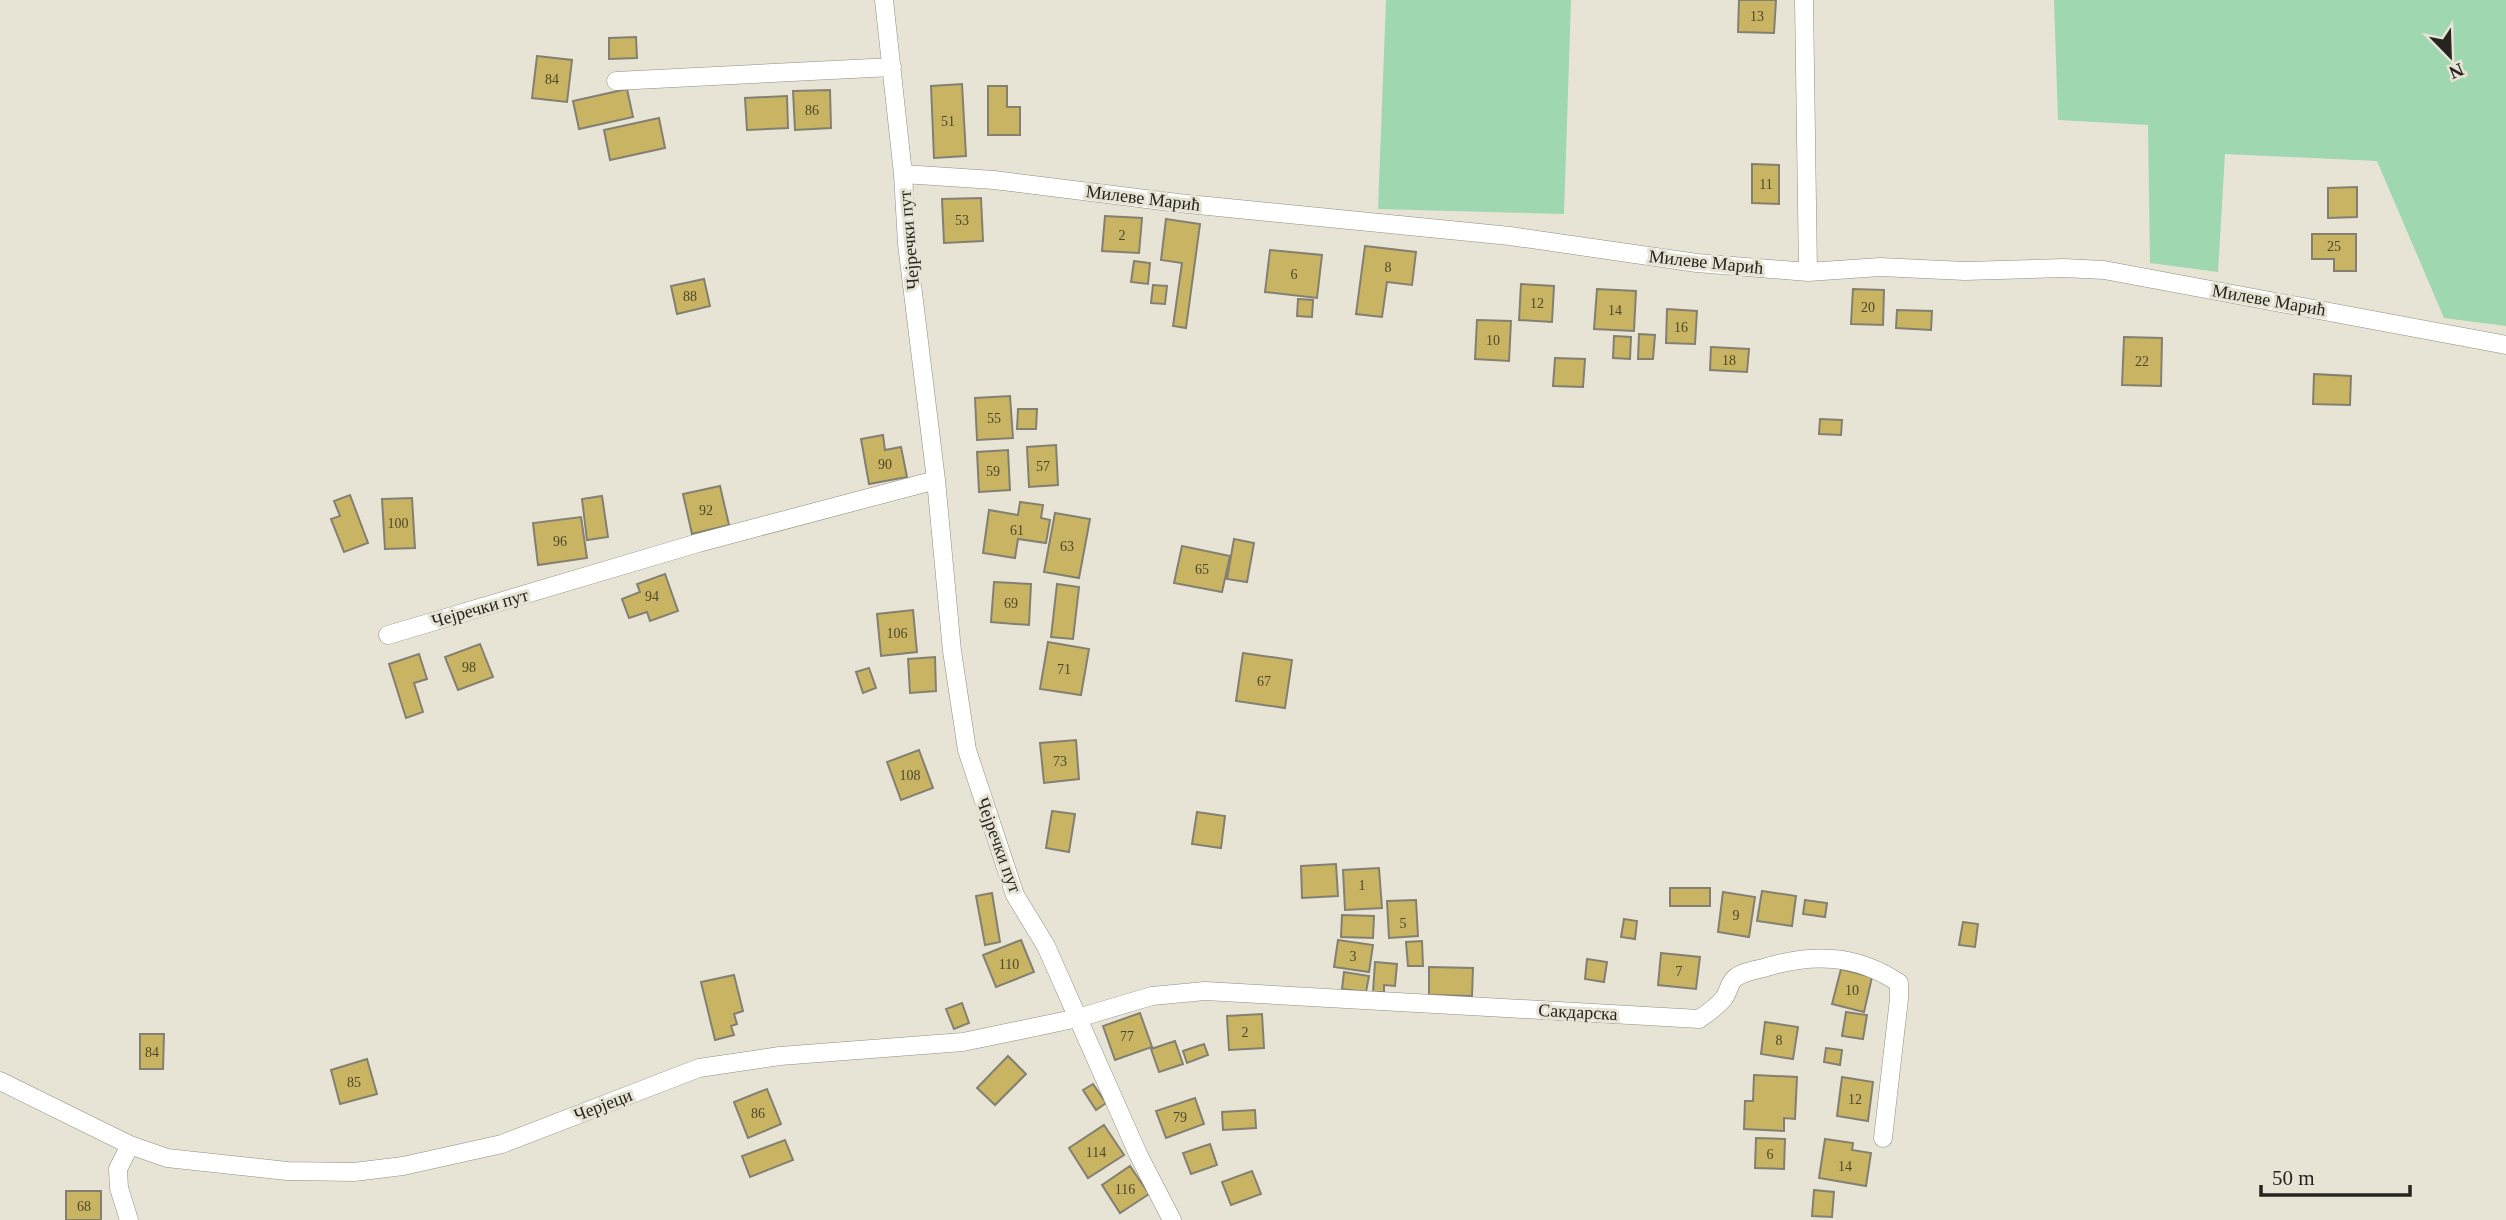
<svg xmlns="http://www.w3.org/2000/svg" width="2506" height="1220" viewBox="0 0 2506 1220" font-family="'Times New Roman',serif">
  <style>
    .green { fill: #9ed7b0 }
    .building { fill: #c8b462; stroke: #838072; stroke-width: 2 }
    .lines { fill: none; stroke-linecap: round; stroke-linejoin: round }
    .street-casing { stroke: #908d7f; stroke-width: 19 }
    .street { stroke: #fff; stroke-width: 18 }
    .labels { text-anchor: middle; stroke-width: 6; stroke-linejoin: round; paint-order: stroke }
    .number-label { font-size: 14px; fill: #4e482f }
    .street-label { font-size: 18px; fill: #25241e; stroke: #e8e4d5 }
  </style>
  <rect width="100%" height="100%" fill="#e8e4d5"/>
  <path class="green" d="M1386,0h185l-7,214 -186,-5z
    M2054,0h452v326l-62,-8 -67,-157 -152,-7 -7,118 -68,-9 -2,-138 -90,-5z"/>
  <path class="building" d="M1739,0h37l-2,33 -36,-1z
    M636,37l1,21 -28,1v-21z
    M537,56l35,4 -5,42 -35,-4z
    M962,84l4,72 -32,2 -3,-72z
    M988,86h19v21h13v28h-32z
    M627,89l6,28 -54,12 -6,-28z
    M830,90l1,38 -36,2 -2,-39z
    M787,96l1,32 -41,2 -2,-32z
    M659,118l6,30 -55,12 -6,-30z
    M1752,164l27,1v39l-27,-1z
    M2357,187v30l-29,1v-30z
    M981,198l2,43 -39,2 -2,-44z
    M1105,216l37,2 -3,35 -37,-2z
    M1166,219l34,5 -14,104 -13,-2 9,-63 -21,-3z
    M2312,234h44v37h-22v-12h-22z
    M1365,246l51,6 -4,33 -25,-3 -5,35 -26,-3z
    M1270,250l52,5 -5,43 -52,-6z
    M1134,261l16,2 -2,21 -17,-2z
    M704,279l6,27 -33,8 -6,-28z
    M1521,284l33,2 -2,36 -33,-2z
    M1153,285l14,1 -2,18 -14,-1z
    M1597,289l39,2 -2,40 -40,-2z
    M1853,289l31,1 -1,35 -32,-1z
    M1298,299l15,1 -1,17 -15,-1z
    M1667,309l30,2 -2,33 -29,-1z
    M1897,310l35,1 -1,19 -35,-2z
    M1477,320l34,1 -2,40 -34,-2z
    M1639,334l16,1 -2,24h-15z
    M1614,336l17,1 -1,22 -17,-1z
    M2124,337l38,1 -1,48 -39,-1z
    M1711,347l38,2 -2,23 -37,-2z
    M1555,358l30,1 -2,28 -30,-1z
    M2314,374l37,2 -1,29 -37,-1z
    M1010,396l3,42 -36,2 -2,-42z
    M1018,409h19l-1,20h-19z
    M1820,419l22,1 -1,15 -22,-1z
    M883,435l2,15 16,-3 6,30 -38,7 -8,-45z
    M1056,445l2,40 -29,2 -2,-40z
    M1008,450l2,40 -31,2 -2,-40z
    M720,486l9,39 -37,9 -9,-40z
    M350,495l18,48 -24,9 -13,-33 9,-3 -6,-15z
    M602,496l6,41 -21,3 -5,-41z
    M412,498l3,50 -30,1 -3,-50z
    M1020,502l23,3 -2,13 9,2 -4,23 -28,-4 -3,19 -32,-5 6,-43 29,5z
    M1055,513l35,6 -11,59 -35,-6z
    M581,517l6,41 -49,7 -5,-42z
    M1234,539l20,4 -7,39 -20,-3z
    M1182,546l48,10 -8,36 -48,-9z
    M665,574l13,37 -28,10 -3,-9 -18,6 -7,-19 18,-7 -3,-8z
    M994,582l37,2 -2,41 -38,-3z
    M1057,584l22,3 -6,52 -22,-2z
    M913,610l4,42 -36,4 -4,-42z
    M1048,642l41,7 -8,46 -41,-6z
    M480,644l13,33 -35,13 -13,-33z
    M1243,653l49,7 -7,48 -49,-7z
    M419,654l8,25 -13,4 9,29 -17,6 -17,-54z
    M935,657l1,34 -26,2 -2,-34z
    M869,668l7,20 -13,5 -7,-21z
    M1076,740l3,39 -35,4 -4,-40z
    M919,750l14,38 -32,12 -14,-38z
    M1052,811l23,3 -6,38 -23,-4z
    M1197,812l28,4 -4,32 -29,-4z
    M1336,864l2,32 -36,2 -1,-32z
    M1379,868l3,40 -37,2 -2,-40z
    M1670,888h40v18h-40z
    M1762,891l34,5 -4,30 -35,-5z
    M1723,892l32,5 -6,40 -31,-5z
    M992,893l8,49 -15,3 -9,-49z
    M1416,900l2,36 -29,2 -2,-37z
    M1805,900l22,3 -2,14 -22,-3z
    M1342,915l32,1 -1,22 -32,-1z
    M1624,919l13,2 -2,18 -14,-2z
    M1963,922l15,2 -3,23 -16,-2z
    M1021,940l13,32 -38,15 -13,-32z
    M1338,940l35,5 -4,27 -35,-5z
    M1422,941l1,25h-15l-2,-24z
    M1661,953l39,4 -4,32 -38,-4z
    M1587,959l20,3 -3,20 -19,-3z
    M1375,962l22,2 -2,22 -11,-1v7h-11z
    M1429,967l44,1 -1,28 -43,-1z
    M1841,969l31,8 -8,35 -32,-8z
    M1344,972l25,4 -3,16 -24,-3z
    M734,975l9,36 -9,3 3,10 -6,2 3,9 -19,5 -14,-58z
    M962,1003l7,20 -15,6 -8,-20z
    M1846,1012l21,3 -4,24 -21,-3z
    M1140,1013l12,34 -37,13 -12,-34z
    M1262,1014l2,34 -35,2 -2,-34z
    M1765,1022l33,5 -5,32 -32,-5z
    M140,1034h24l-1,35h-23z
    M1175,1041l8,23 -24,8 -8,-23z
    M1204,1044l4,11 -21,8 -4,-12z
    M1826,1048l16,2 -2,15 -16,-3z
    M1008,1056l18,18 -31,31 -18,-17z
    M367,1059l10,35 -37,10 -9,-34z
    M1754,1075l43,2 -2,42 -11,-1v13l-40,-2 1,-28h8z
    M1842,1077l31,5 -5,39 -31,-5z
    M1093,1084l13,19 -10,7 -13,-20z
    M767,1089l14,35 -33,14 -14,-36z
    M1195,1098l9,26 -38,14 -10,-27z
    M1255,1110l1,18 -33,2 -1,-18z
    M1104,1125l20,30 -36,23 -19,-30z
    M1756,1138l29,1 -1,30 -29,-1z
    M1825,1139l28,4 -1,7 19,3 -5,33 -47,-8z
    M785,1140l8,20 -43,17 -8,-21z
    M1210,1144l7,21 -26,9 -8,-21z
    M1130,1166l19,28 -29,19 -18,-28z
    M1252,1171l9,23 -30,11 -9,-23z
    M1814,1190l20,2 -2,25 -20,-1z
    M66,1191h35v29h-35z"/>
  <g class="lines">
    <defs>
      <path id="street" d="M884,0l19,174 4,70 29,236 16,171 15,99 48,145 31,51 92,208 34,66
        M1804,0l4,272
        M616,81l276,-14
        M903,174l91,6 184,23 332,33 187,27 111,9 72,-5 85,4 98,-3 41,2 402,75
        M388,635l310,-92 238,-63
        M0,1081l130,64 37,13 120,13 67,1 49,-6 99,-22 197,-76 81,-12 183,-14 115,-24 74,-22 53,-5 494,28c9,-6 18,-12 25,-21 4,-5 5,-14 10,-19 7,-7 21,-9 30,-11 48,-15 92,-14 135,15v16l-16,139
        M129,1220l-10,-32 -1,-19 12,-24"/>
    </defs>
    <use href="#street" class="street-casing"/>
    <use href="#street" class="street"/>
  </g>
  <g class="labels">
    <g class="number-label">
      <text x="1757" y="21">13</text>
      <text x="552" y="84">84</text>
      <text x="812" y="115">86</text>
      <text x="948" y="126">51</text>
      <text x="1766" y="189">11</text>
      <text x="962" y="225">53</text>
      <text x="1122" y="240">2</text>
      <text x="2334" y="251">25</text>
      <text x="1388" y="272">8</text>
      <text x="1294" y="279">6</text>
      <text x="690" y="301">88</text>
      <text x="1537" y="308">12</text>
      <text x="1868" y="312">20</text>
      <text x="1615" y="315">14</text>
      <text x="1681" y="332">16</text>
      <text x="1493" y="345">10</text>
      <text x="1729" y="365">18</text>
      <text x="2142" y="366">22</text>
      <text x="994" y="423">55</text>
      <text x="885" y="469">90</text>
      <text x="1043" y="471">57</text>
      <text x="993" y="476">59</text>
      <text x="706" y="515">92</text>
      <text x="398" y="528">100</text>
      <text x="1017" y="535">61</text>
      <text x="560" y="546">96</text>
      <text x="1067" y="551">63</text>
      <text x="1202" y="574">65</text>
      <text x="652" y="601">94</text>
      <text x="1011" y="608">69</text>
      <text x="897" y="638">106</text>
      <text x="469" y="672">98</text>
      <text x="1064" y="674">71</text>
      <text x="1264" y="686">67</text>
      <text x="1060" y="766">73</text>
      <text x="910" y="780">108</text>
      <text x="1362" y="890">1</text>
      <text x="1736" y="920">9</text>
      <text x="1403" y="928">5</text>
      <text x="1353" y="961">3</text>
      <text x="1009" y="969">110</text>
      <text x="1679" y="976">7</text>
      <text x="1852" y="995">10</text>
      <text x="1245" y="1037">2</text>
      <text x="1127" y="1041">77</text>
      <text x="1779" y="1045">8</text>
      <text x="152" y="1057">84</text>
      <text x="354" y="1087">85</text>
      <text x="1855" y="1104">12</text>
      <text x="758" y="1118">86</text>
      <text x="1180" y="1122">79</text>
      <text x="1096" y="1157">114</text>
      <text x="1770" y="1159">6</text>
      <text x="1845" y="1171">14</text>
      <text x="1125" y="1194">116</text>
      <text x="84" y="1211">68</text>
    </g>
    <g class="street-label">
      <text transform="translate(1143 198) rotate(7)" y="6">Милеве Мaрић</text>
      <text transform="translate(909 240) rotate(-95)" y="6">Чејречки пут</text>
      <text transform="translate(1706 262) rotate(6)" y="6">Милеве Мaрић</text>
      <text transform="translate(2269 300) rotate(10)" y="6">Милеве Мaрић</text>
      <text transform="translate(480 608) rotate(-16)" y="6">Чејречки пут</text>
      <text transform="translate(999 845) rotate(70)" y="6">Чејречки пут</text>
      <text transform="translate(1578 1012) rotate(3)" y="6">Сакдарска</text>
      <text transform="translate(603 1105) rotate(-21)" y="6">Черјеци</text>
    </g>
  </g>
  <g transform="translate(2450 56) rotate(157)" stroke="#e8e4d5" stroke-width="5" paint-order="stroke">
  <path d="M0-5L12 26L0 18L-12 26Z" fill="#25241e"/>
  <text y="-10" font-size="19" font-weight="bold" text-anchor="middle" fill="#25241e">N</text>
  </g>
  <path d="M2261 1185v10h149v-10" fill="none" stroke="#25241e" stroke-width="3.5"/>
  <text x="2272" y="1185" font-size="21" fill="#25241e" stroke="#e8e4d5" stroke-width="5" paint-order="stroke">50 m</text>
</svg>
